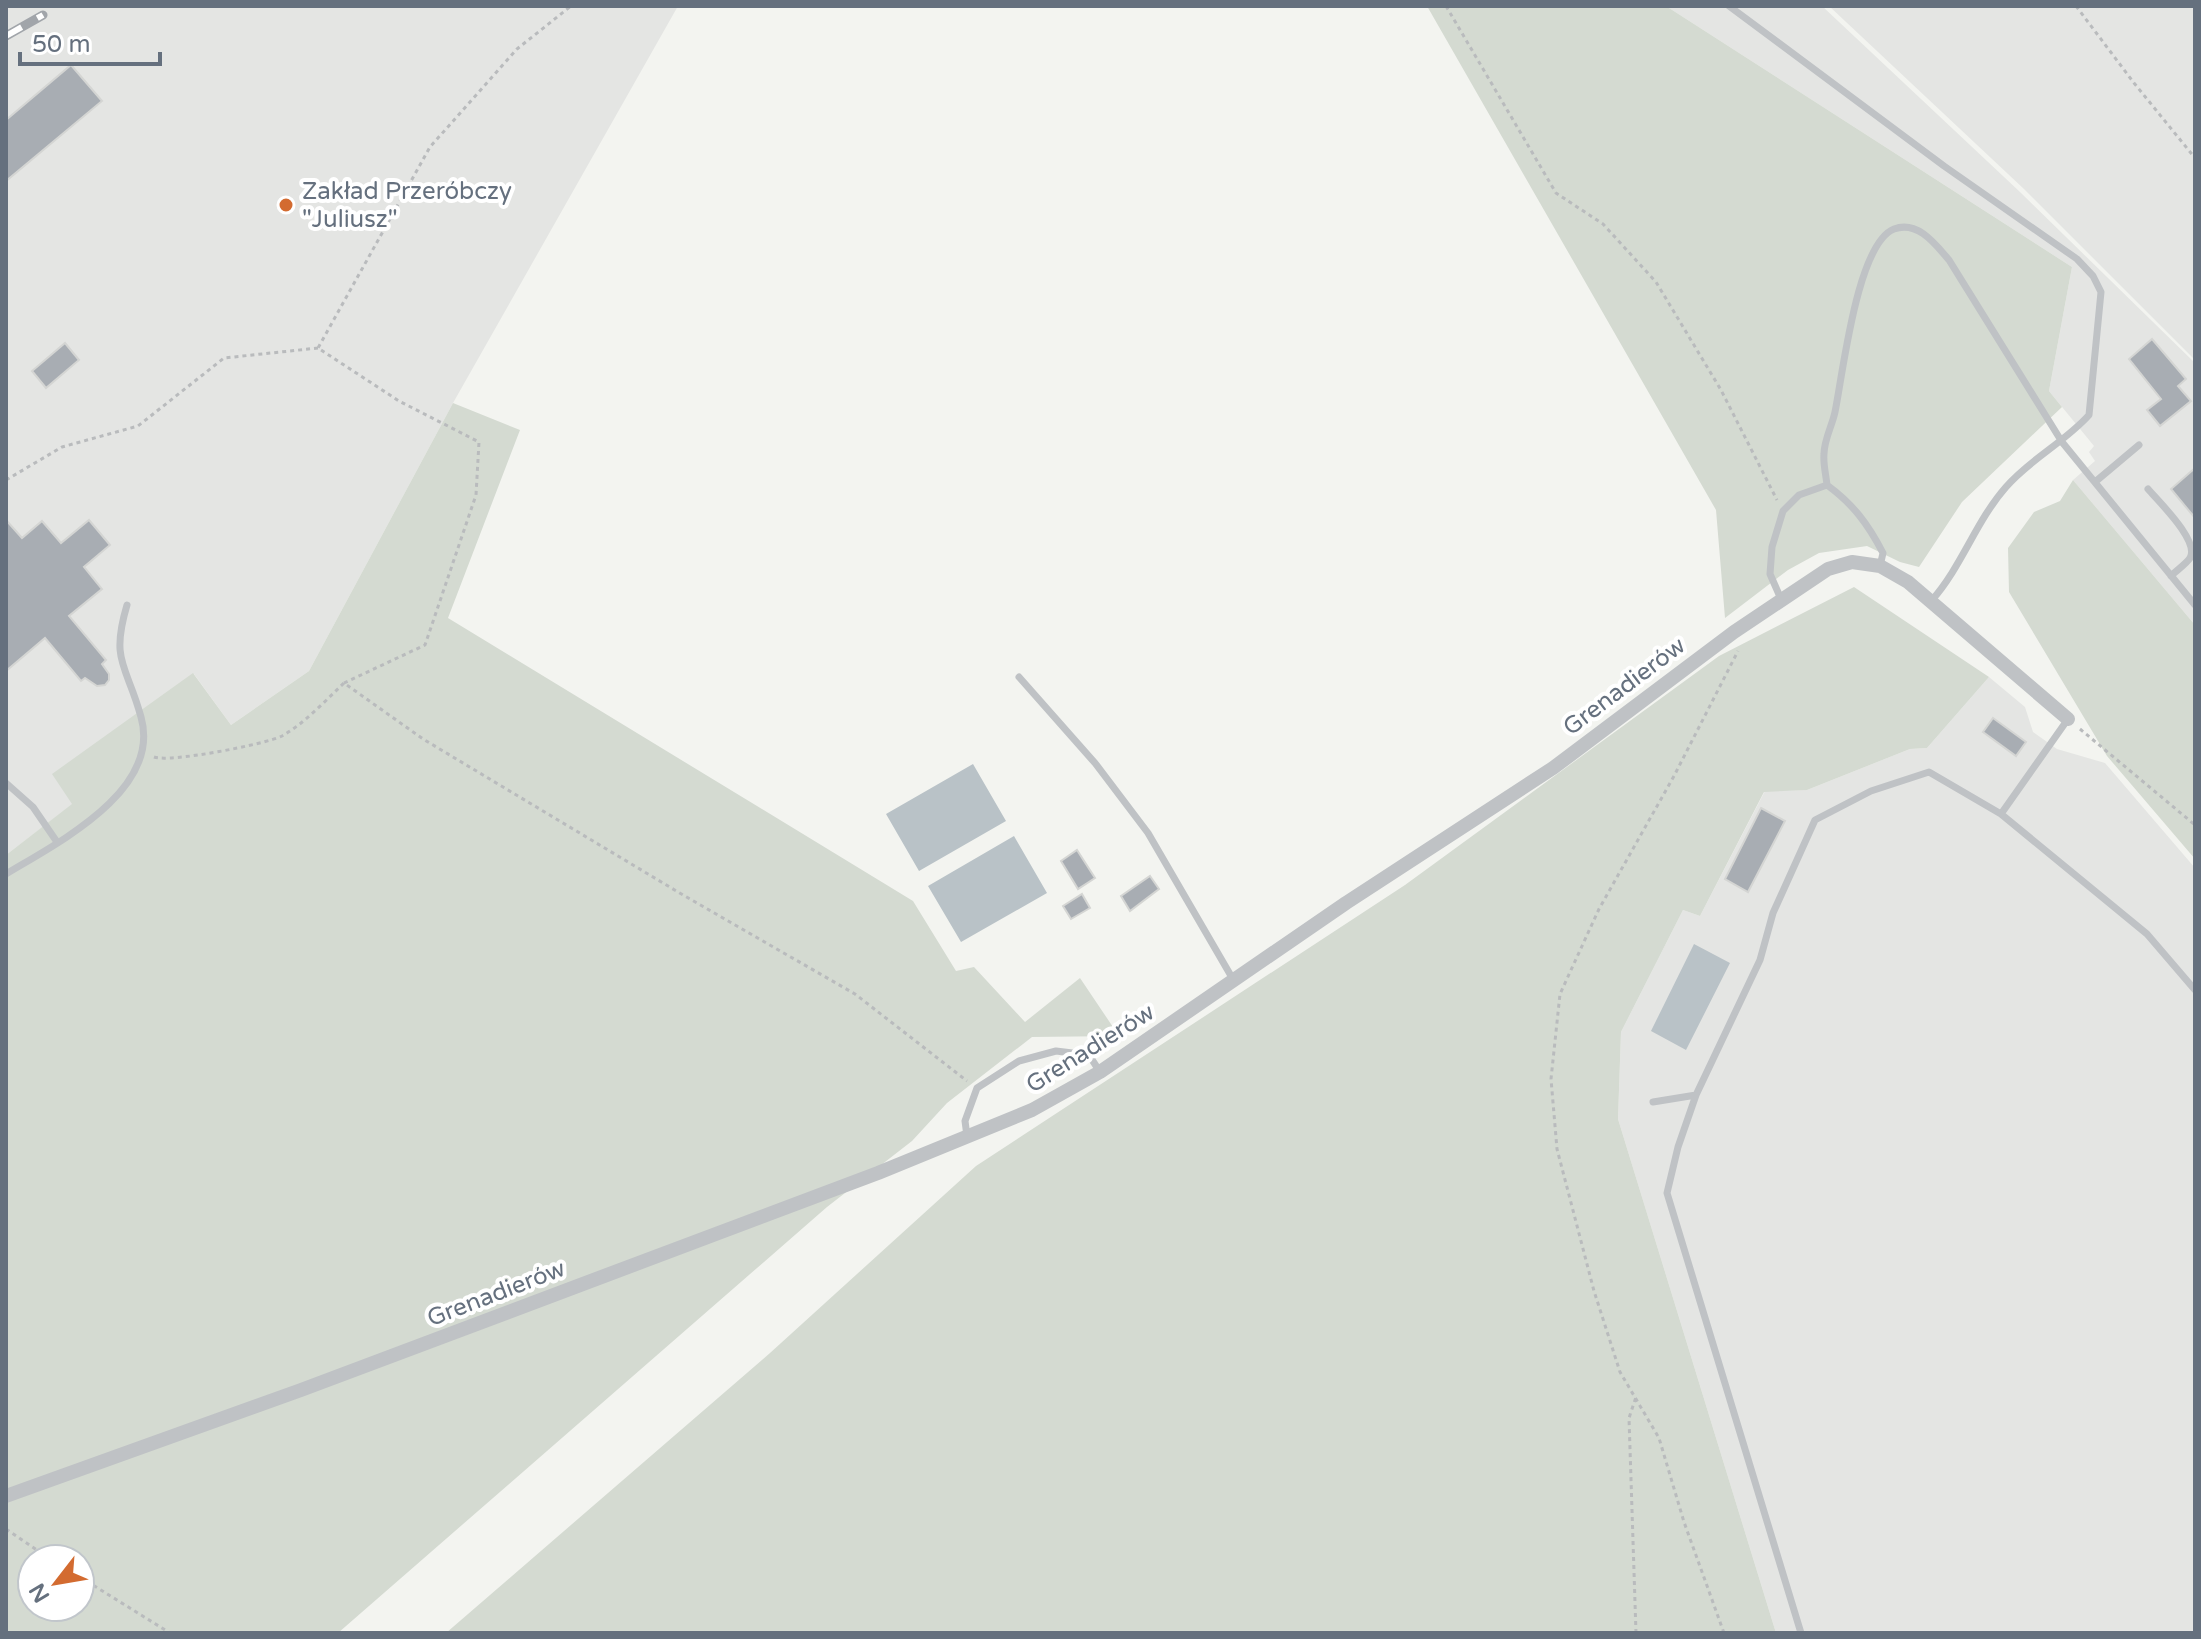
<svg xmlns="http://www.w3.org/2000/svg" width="2201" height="1639" viewBox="0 0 2201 1639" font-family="'Varela Round',sans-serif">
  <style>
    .built { fill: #e4e5e3 }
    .green { fill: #d4dad1; fill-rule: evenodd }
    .water { fill: #b9c2c7 }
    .building { fill: #a8adb3; stroke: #d4d5d3; stroke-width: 2 }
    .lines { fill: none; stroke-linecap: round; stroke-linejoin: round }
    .path { stroke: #b9bbbd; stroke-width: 3; stroke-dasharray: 4 4; stroke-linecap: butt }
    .lane { stroke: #bfc2c5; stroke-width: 7 }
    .street { stroke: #bfc2c5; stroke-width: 14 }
    .rail-casing { stroke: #a1a5aa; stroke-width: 9 }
    .rail { stroke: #fff; stroke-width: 6; stroke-dasharray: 18; stroke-linecap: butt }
    .poi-dot { fill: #d36b30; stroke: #fff; stroke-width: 3 }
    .labels { text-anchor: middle; stroke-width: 8; stroke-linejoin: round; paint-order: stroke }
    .poi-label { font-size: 24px; fill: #65707e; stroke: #fff; text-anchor: start }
    .street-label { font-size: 24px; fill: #65707e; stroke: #fff }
  </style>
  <rect width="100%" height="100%" fill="#f3f4f0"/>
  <path class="built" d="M6,6h672l-225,397 -144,268 -78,54 -37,-51 -141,100 20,30 -67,51z
    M1666,6h156l198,186 175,171v262l-122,-145 22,-19 -6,-9 5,-6 -45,-55 23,-124z
    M1829,6h366v354l-171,-171z
    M1989,677l36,30 8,25 24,17 48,14 90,105v765h-419l-158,-514 3,-87 62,-122 17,6 65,-125 42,-1 103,-41 17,-1z"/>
  <path class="green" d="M1427,6h239l406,261 -23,124 13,16 -100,95 -43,65 -19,-5 -33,-16 -48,7 -31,17 -63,48 -9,-108z
    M453,403l67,27 -72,188 465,283 43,70 18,-4 51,55 55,-44 39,58 -87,1 -85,66 -35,38 -85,66 -489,426h-332v-778l66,-51 -20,-30 141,-101 38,52 78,-54zM32,1559h48v48h-48z
    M2073,480l122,145v234l-88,-103 -98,-164 -1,-44 26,-36 26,-11z
    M1854,587l135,90 -62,71 -17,1 -103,41 -43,2 -64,124 -17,-6 -62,122 -3,87 158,514h-1330l324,-280 206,-187 429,-281 314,-229z"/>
  <path class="water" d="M973,764l33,57 -87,50 -33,-57z
    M1014,836l33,57 -86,49 -33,-56z
    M1694,944l36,19 -44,87 -35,-19z"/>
  <path class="building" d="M71,65l31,36 -96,80v-61z
    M2152,339l34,40 -8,7 13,15 -31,25 -13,-16 14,-11 -32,-40z
    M65,343l14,17 -33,28 -14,-17z
    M2195,468v50l-24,-29z
    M6,520l16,18 20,-17 19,22 28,-23 21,25 -26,22 18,22 -33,27 37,44 -4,4 7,10v6l-4,5 -8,1 -12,-8 -4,3 -36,-43 -39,33z
    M1993,718l33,24 -10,14 -33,-24z
    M1761,808l24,13 -37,71 -23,-13z
    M1077,850l18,28 -17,11 -17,-28z
    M1150,876l9,13 -29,22 -9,-15z
    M1082,894l8,14 -19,11 -8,-13z"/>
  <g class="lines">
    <path class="path" d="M1446,6l110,187 47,31 53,58 65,108 56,110
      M2076,6l58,77 61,75
      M6,480l56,-33 76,-21 86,-68 94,-10
      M344,683l81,-38 51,-150 3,-53 -80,-41 -81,-53 112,-201 87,-98 54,-43
      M2080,729l115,96
      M154,757c16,6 112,-13 128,-21 23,-13 43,-35 62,-53l79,56 260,156 172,99 112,87
      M6,1529l44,30
      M80,1577l90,56
      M1636,1633l-7,-215 7,-21
      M1724,1633l-40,-111 -25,-84 -39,-66 -26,-81 -37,-142 -6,-70 9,-85 39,-85 75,-133 64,-125"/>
    <path class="lane" d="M1729,6l215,160 133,93 16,17 8,16 -12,123c-24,27 -59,44 -83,72 -30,34 -44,79 -74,113
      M2095,482l44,-37
      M1827,485c-1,-10 -4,-21 -3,-31 0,-14 8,-28 11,-42 8,-39 22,-168 59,-183 24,-9 42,16 55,31l113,182 133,163
      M2148,489c10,12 52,52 42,69 -4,6 -13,12 -19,18
      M1781,599l-11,-25 2,-27 11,-36 16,-16 28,-10c26,19 41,39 56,68l-3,13
      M1019,677l76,86 53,70 86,148
      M6,783l27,24 24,35
      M2001,814l67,-95
      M6,874c51,-31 156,-83 135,-157 -14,-52 -31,-55 -14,-112
      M1696,1095l-18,52 -11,46 134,440
      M1653,1102l43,-7 64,-135 13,-47 42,-93 56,-29 58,-19 72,42 146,120 48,56
      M967,1136l-2,-15 12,-33 42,-27 37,-10 33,4 11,17"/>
    <path class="street" d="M6,1496l295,-106 577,-217 154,-63 68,-38 246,-169 207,-135 181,-136 94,-63 24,-7 28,4 28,16 160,137"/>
    <defs>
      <path id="rail" d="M6,36l37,-21"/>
    </defs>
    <use href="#rail" class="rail-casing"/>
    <use href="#rail" class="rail"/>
  </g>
  <circle class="poi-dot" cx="286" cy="205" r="8"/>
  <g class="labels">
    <g class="poi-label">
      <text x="302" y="199">Zakład Przeróbczy<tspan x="302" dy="28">"Juliusz"</tspan></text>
    </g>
    <g class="street-label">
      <text transform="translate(1624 686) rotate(-37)" y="8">Grenadierów</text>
      <text transform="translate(1090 1048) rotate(-32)" y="8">Grenadierów</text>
      <text transform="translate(496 1293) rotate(-21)" y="8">Grenadierów</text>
    </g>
  </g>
  <rect width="2201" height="1639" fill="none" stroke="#65707e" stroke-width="16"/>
  <g transform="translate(56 1583) rotate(239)"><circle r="38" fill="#ffffff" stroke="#c1c6cb" stroke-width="2"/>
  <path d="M0-6L14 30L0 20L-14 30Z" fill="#d36b30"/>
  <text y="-12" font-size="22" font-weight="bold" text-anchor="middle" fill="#65707e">N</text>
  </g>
  <path d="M20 52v12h140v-12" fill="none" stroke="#65707e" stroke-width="4"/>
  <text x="32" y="52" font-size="24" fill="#65707e" stroke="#ffffff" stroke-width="6" paint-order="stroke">50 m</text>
</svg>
